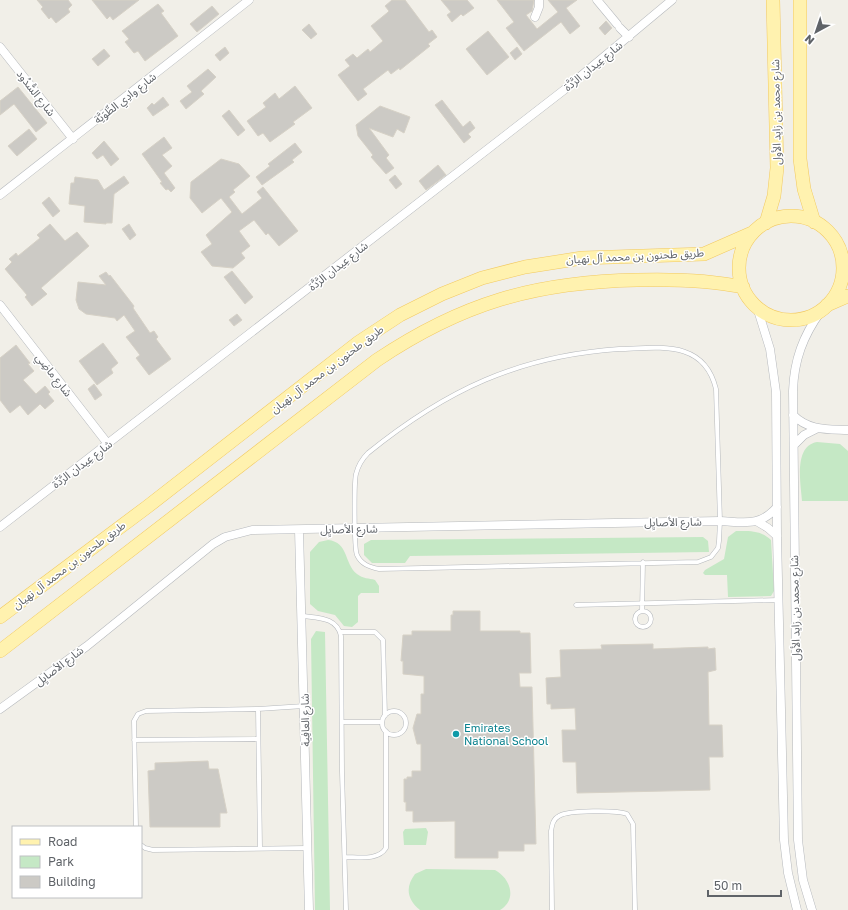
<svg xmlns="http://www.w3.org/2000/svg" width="848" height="910" viewBox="0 0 848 910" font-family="'Golos Text','Noto Sans Arabic',sans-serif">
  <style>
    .green { fill: #c5e8c5 }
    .building { fill: #cccac5; stroke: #d6d1c6 }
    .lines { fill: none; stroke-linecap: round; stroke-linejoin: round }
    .lane-casing { stroke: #b5b8bc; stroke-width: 5 }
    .street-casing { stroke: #b5b8bc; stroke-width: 9 }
    .primary-casing { stroke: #f2c960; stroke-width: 14 }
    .lane { stroke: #fff; stroke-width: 4 }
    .street { stroke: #fff; stroke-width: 8 }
    .primary { stroke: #fff2af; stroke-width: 13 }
    .culture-dot { fill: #0f9aa8; stroke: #fff; stroke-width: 1.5 }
    .labels { text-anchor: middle; stroke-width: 3; stroke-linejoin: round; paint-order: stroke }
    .street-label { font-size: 11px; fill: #5f6368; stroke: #fff }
    .culture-label { font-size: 11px; fill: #0d838f; stroke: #fff; text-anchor: start }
  </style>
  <rect width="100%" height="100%" fill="#f1efe8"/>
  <path class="green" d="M817,442l23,2 8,7v50h-46c-1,-16 -9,-55 15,-59z
    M736,531c14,0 24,-1 35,9l3,51 -3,5 -43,1 -1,-22h-22l-2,-2 2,-3 19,-11 4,-22z
    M703,537l5,4 1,11 -299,4 -5,7h-33l-8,-8v-11l7,-4z
    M328,540c21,2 16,24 29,34 6,5 12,4 18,6l4,6v7h-18l-3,3v26l-6,5 -8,-1 -9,-11 -17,-4 -8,-7v-52l9,-10z
    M316,631l9,1 5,278h-15l-4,-271z
    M426,828l2,4 -2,13h-22l-1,-13 2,-3z
    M426,869l69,1c15,8 23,29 5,40h-80c-13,-10 -15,-23 -5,-36z"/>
  <path class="building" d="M37,0h31l4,5 -4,4 2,3 -14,11 -5,-6 -2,2 -8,-10 2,-2z
    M92,0h47l-26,20 -3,-4 -3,3z
    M392,0h13l24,32 3,-2 5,7 -9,7 2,2 -30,24 -1,-2 -8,6 -3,-4 -25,19 4,5 -9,7 -20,-26 12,-9 -5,-6 8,-6 4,4 11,-9 2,3 13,-11 -12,-15 16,-13 2,-2 -4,-5z
    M441,0h26l7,8 -11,8 -2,-2 -9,8 -5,-7 4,-3z
    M497,0h37l-2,11 -6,4 11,14 21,-17 -10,-12h29l-11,8 14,18 -10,8 -9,-12 -37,29 -18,-23 8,-6z
    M158,4l6,7 -3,2 17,23 -33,25 -7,-10 -4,2 -9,-11 4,-3 -7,-8z
    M212,6l7,8 -22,18 -7,-8z
    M606,21l6,7 -7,7 -6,-7z
    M309,24l8,10 -6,5 -9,-9z
    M488,31l21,26 -22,18 -21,-26z
    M225,47l4,6 -9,8 -5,-6z
    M517,47l5,7 -7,6 -5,-7z
    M104,49l6,7 -12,10 -6,-7z
    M208,69l8,8 -15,14 3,3 -18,15 -6,-8 12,-9 -5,-6z
    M295,86l17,22 -19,14 2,2 -25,18 -7,-9 -5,3 -11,-15 19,-14 -3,-4 12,-10 4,6z
    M18,87l29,36 -11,9 -22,-28 -14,11v-14z
    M163,97l6,8 -16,11 -6,-8 5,-5 2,2z
    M442,100l21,27 7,-6 5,7 -7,6 3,3 -7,6 -29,-38z
    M380,106l30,11 -6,16 -7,-4 -4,8 -24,-9 20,27 -3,3 8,10 -8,6 -15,-17 2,-2 -15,-19 -2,-11z
    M229,110l16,20 -7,6 -16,-20z
    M29,129l8,10 -20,17 -9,-10z
    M164,137l8,11 -10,7 10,11 -8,7 11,15 -4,4 -3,-3 -2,1 -6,-7 2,-1 -20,-28z
    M104,141l15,18 -8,7 -8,-11 -6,4 -5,-6z
    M295,143l7,9 -10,8 2,2 -32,23 -6,-8 14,-11 -2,-2z
    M221,159l18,5 11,12 -17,14 2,2 -6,5 13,17 20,-16 -5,-6 6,-5 35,44 -19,15 -11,-13 -2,2 -12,-15 -15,11 11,15 -9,7 4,5 -12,10 -21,-2 -11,-14 11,-8 -6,-9 26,-23 -11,-14 -19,15 -12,-15 1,-16z
    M438,165l8,10 -20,15 -7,-9z
    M395,175l7,9 -6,5 -7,-9z
    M124,176l5,7 -15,11 -2,29h-6v1l-22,-2 1,-16 -16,-2 2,-21h3l1,-6 23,3 6,10z
    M49,197l11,14 -7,6 -11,-14z
    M50,224l15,17 12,-9 12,14 -48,42 6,6 -15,12 -7,-9 2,-2 -22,-26 7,-7 -3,-3 7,-6 2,3 22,-18 -3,-3z
    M129,224l7,11 -6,5 -8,-11z
    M232,271l21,26 -8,7 -21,-27z
    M106,272l3,4 1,-1 24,31 -1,2 17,25 4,-2 4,6 -2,2 15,20 -22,16 -13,-17 4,-3 -14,-18 9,-6 -11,-16 -7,6 -2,-3 -29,-4 -7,-5 -3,-9 2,-18 28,3 -7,-9z
    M237,314l5,6 -8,6 -5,-6z
    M103,343l15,20 -7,6 2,4 -16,12 -18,-24z
    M16,345l14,18 -2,1 6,7 -11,9 13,14 9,-8 5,6 -2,2 6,7 -9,8 -5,-5 -12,11 -8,-10 -10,8 -10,-13v-42z
    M94,384l8,11 -7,5 -7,-11z
    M453,611h27v20h40v2h10l1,40h-12l1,14h12l4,157h-12v7h-26v7h-43v-37l-42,1v-11h-7v-9h-2v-23h3v-2h5v-6h9v-27h-4l-4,-16 4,-14h4v-20h3v-18l-21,-2v-13h-2l2,-26h9v-4h39v-16h2z
    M653,644v5l55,-2v2l7,-1 1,22 -8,2 1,53h13l1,32h-14l1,33 -133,3 -1,-31h-13l-1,-32h14l-1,-22 -24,1v-5h-4l-1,-26 15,-1 -1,-27 42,-1 -1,-4z
    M208,761l1,8h9l9,44h-7v14h-70l-2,-56 7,-1v-7z"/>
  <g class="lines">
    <defs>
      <path id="lane" d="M619,349c40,-1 85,-10 97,40l4,132 -1,20 -1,7 -7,9 -13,5 -319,7c-10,-2 -18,-5 -22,-14 -3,-6 -3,-73 -1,-81 2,-8 6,-15 12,-21 78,-63 150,-97 251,-104z
        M576,605l202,-5
        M635 619a8 8 0 1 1 16 0a8 8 0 1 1-16 0Z
        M642,611l1,-49
        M303,616c15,2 34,1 38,20l1,136 4,138
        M340,632h35l8,8 2,76
        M258,709l2,139
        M382 723a12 12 0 1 1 24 0a12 12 0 1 1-24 0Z
        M343,722h39
        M134,740l124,-1
        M136,827l-2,-106 4,-7 8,-3 112,-2 46,-3
        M141,845l4,3 8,2 154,-2
        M345,857c13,0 33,4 41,-9v-117
        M552,910l-1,-79c1,-6 2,-12 8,-15 9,-6 59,-6 68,-2l6,10 2,86"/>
      <path id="street" d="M597,0l20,24
        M535,17l4,-10v-7
        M620,28l9,9
        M0,47l73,92
        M0,195l249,-195
        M0,305l108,139
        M757,307l13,42 6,43 1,144 7,304 4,33 9,37
        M793,415c16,16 35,14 55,15
        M794,445l10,-10 12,-6
        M758,522l10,6 9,8
        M0,527l564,-437 108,-90
        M299,530l10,380
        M0,709l87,-63 126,-102 12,-7 27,-7 468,-9c24,1 40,6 57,-14
        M812,910l-9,-30 -5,-40 -5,-449c1,-31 10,-55 28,-80"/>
      <path id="primary" d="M800,0v159l4,30 10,33
        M739 268a52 52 0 1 1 104 0a52 52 0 1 1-104 0Z
        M766,223l8,-27 3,-28 -4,-168
        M827,305l21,-9
        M0,617l147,-110 212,-165 41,-27 42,-21 40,-16 43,-11 57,-9 122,-4 48,-21
        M0,651l377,-291c85,-57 158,-78 260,-80 36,-1 71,0 106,7"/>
    </defs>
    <use href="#lane" class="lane-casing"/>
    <use href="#street" class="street-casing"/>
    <use href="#primary" class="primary-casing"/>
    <use href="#lane" class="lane"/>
    <use href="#street" class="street"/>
    <use href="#primary" class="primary"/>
  </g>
  <circle class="culture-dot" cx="456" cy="734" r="4"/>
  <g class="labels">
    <g class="street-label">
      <text transform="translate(593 66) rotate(-39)" y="4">شارع عِيدان الرَّدَّة</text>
      <text transform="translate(36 93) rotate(52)" y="4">شارع السُّدُود</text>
      <text transform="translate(125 98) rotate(-38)" y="4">شارع وادِي الطِّوَيَّة</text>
      <text transform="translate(776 112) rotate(-91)" y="4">شارع محمد بن زايد الأول</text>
      <text transform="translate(635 256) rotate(-3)" y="4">طريق طحنون بن محمد آل نهيان</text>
      <text transform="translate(338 266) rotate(-38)" y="4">شارع عِيدان الرَّدَّة</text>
      <text transform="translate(327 369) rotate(-37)" y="4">طريق طحنون بن محمد آل نهيان</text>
      <text transform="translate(54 375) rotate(52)" y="4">شارع ماضِي</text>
      <text transform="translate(82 464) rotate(-37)" y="4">شارع عِيدان الرَّدَّة</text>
      <text transform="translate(673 522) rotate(-1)" y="4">شارع الأصايِل</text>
      <text transform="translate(349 529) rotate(-1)" y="4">شارع الأصايِل</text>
      <text transform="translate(69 565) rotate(-37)" y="4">طريق طحنون بن محمد آل نهيان</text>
      <text transform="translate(795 608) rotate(-91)" y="4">شارع محمد بن زايد الأول</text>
      <text transform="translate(59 666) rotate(-37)" y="4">شارع الأصايِل</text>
      <text transform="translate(305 720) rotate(-91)" y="4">شارع العافِية</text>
    </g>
    <g class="culture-label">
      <text x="464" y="732">Emirates<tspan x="464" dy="13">National School</tspan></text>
    </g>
  </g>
  <rect x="12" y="826" width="130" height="72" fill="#ffffff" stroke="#bfc1c3"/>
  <rect x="20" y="839" width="20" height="6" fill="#fff2af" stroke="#bfc1c3"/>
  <text x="48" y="846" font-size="12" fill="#5f6368">Road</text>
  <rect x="20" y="856" width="20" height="12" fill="#c5e8c5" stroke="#bfc1c3"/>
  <text x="48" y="866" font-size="12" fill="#5f6368">Park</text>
  <rect x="20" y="876" width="20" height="12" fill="#cccac5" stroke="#bfc1c3"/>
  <text x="48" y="886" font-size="12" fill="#5f6368">Building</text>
  <g transform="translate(816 32) rotate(220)" stroke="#ffffff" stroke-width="3" paint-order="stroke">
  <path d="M0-3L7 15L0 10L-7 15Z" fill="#5f6368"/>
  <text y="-6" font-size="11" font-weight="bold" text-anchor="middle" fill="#5f6368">N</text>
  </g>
  <path d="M708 890v6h73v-6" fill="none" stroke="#5f6368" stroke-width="2"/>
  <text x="714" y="890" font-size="12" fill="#5f6368" stroke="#ffffff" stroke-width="3" paint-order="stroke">50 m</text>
</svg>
